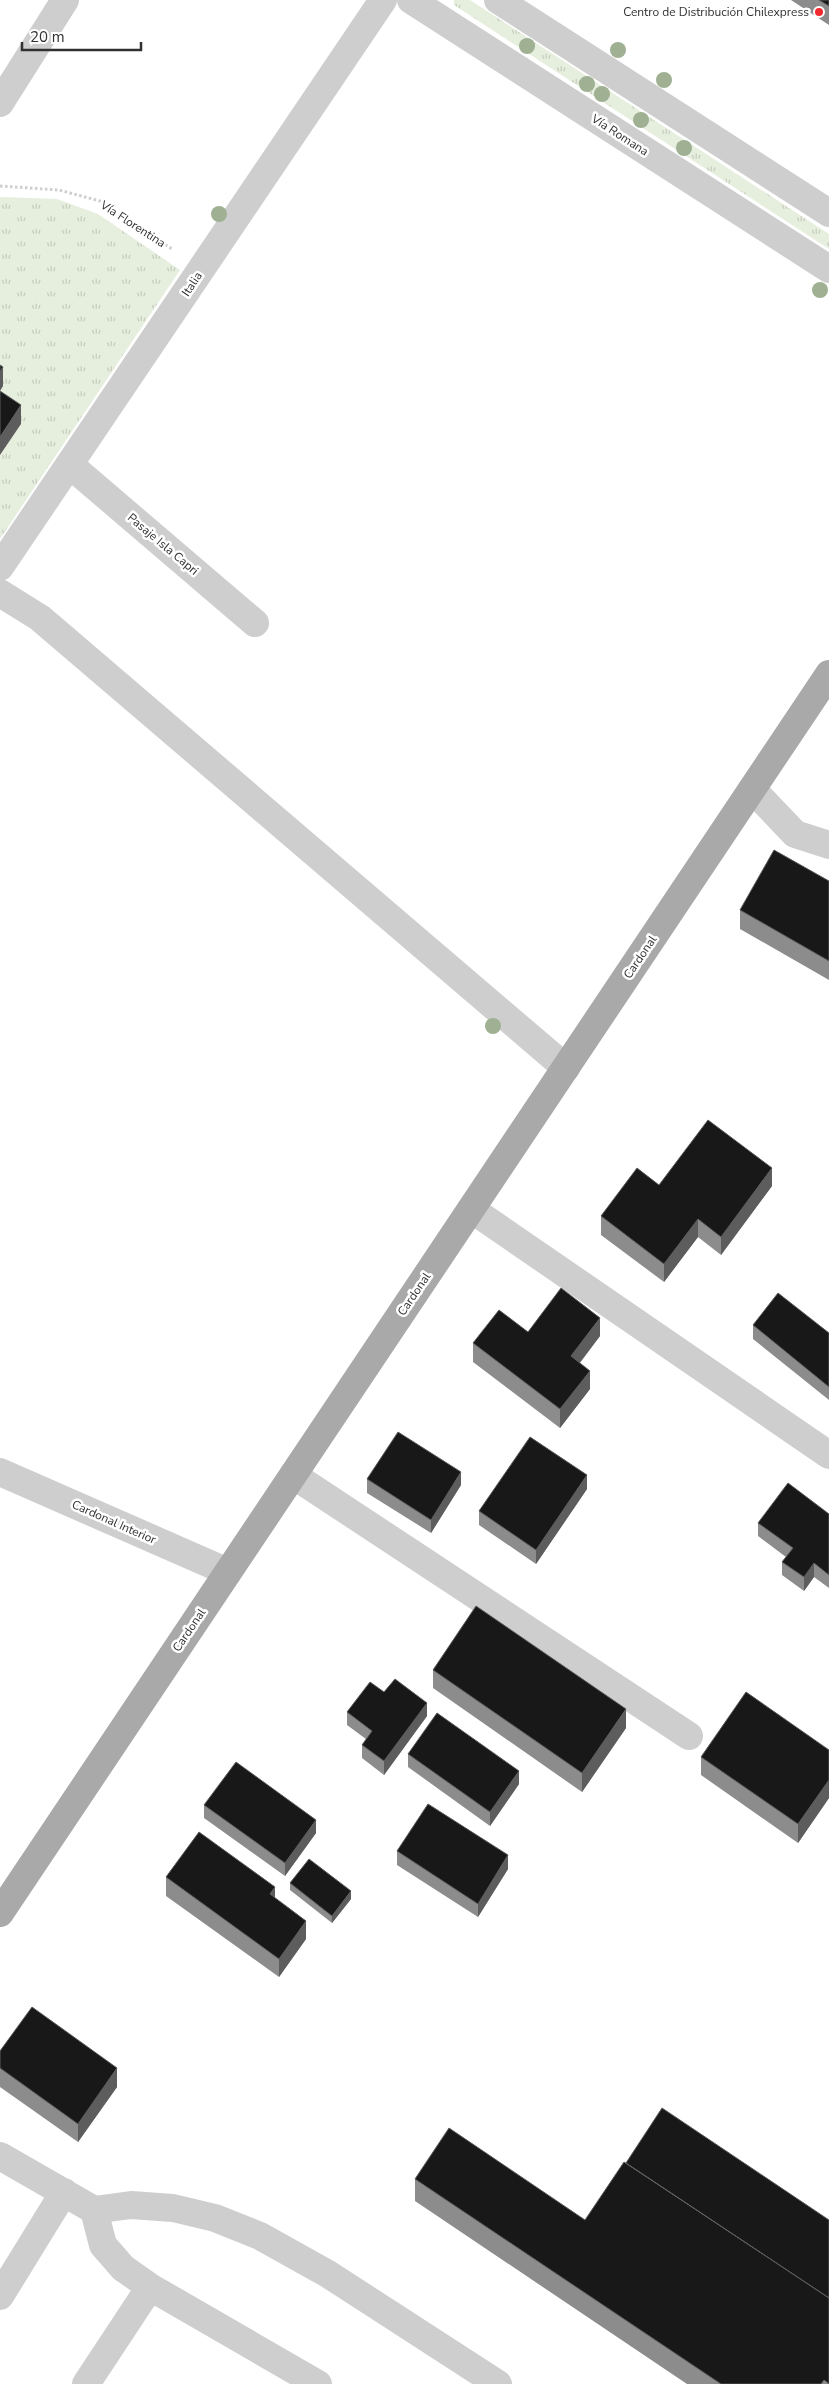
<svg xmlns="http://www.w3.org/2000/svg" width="829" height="2384" viewBox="0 0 829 2384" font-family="'Nunito Sans',sans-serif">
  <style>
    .grass { fill: url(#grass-tufts) }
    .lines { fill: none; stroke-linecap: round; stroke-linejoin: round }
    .path { stroke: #cecece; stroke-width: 3; stroke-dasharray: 2.5 2.5; stroke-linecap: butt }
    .minor { stroke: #cecece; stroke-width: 28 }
    .major { stroke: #a9a9a9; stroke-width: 28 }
    .tree { fill: #9fb093 }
    .wall { fill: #8c8c8c }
    .shaded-wall { fill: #5d5d5d }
    .building { fill: #181818; stroke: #5d5d5d }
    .poi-dot { fill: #f1292e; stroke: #fff; stroke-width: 2 }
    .labels { text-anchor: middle; stroke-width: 5; stroke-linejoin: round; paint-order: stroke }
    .poi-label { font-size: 12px; fill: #313131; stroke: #fff; text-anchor: end }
    .street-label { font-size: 12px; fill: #313131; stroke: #fff }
  </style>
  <defs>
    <pattern id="grass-tufts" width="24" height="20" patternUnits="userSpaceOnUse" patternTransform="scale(1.25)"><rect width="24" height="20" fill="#e6eede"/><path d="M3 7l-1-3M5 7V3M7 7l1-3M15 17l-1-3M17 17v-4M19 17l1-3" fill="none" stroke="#c6cdbf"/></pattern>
  </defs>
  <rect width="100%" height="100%" fill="#fff"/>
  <path class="grass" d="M454,0h16l359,234v15l-375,-244z
    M0,197l57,2 41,15 82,56 -180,269z"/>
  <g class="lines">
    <path class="path" d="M0,186l59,4 41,11 72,48"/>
    <path class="minor" d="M411,0l418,269
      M498,0l331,213
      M0,103l65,-103
      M70,465l185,158
      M0,567l383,-567
      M0,593l40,25 526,450
      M752,789l43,45 34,11
      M471,1209l358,246
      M0,1472l228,100
      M293,1475l396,261
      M0,2156l94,54 37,-5 42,3 42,10 45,18 68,38 170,110
      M94,2210l9,35 20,23 27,19 168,97
      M0,2296l64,-104
      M86,2384l64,-97"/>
    <path class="major" d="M0,1913l829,-1239"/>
  </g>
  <g class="tree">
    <circle cx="527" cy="46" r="8"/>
    <circle cx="618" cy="50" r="8"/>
    <circle cx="664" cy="80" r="8"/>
    <circle cx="587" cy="84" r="8"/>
    <circle cx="602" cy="94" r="8"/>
    <circle cx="641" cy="120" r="8"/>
    <circle cx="684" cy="148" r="8"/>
    <circle cx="219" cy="214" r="8"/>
    <circle cx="820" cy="290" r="8"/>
    <circle cx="493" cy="1026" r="8"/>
  </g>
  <path class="wall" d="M791,0h38v25z
    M829,881v99l-89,-51v-19z
    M659,1185l113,1 -51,69 -23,-18 -34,45 -63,-47v-19z
    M753,1325l76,8v67l-76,-61z
    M528,1332l72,4 -20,27 10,26 -30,39 -87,-66v-19z
    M367,1479l94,6 -30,48 -64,-40z
    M587,1489l-51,75 -57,-39v-14z
    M829,1514v74l-15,-11 -10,14 -22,-16v-13l4,-5 -28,-21v-13z
    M433,1670l193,58 -44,64 -149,-104z
    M384,1692l43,24 -43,59 -22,-17v-13l4,-6 -19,-14v-13z
    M829,1750v48l-31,45 -97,-68v-18z
    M408,1754l111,30 -29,42 -82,-59z
    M204,1805l112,28 -31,43 -81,-58z
    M397,1851l111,18 -30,48 -81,-52z
    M166,1877l109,21 31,41 -27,38 -113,-81z
    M290,1883l61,16 -19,24 -42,-33z
    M0,2051l117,36 -39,55 -78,-55z
    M415,2179l170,41 244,164h-142l-272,-183z"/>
  <path class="shaded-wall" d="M3,367v19l-3,5v-19z
    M21,405v19l-21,31v-18z
    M772,1168v18l-51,69v-18z
    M698,1219v18l-34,45v-18z
    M600,1318v18l-29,38v-18z
    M590,1371v18l-30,39v-19z
    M461,1472v13l-30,48v-13z
    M587,1475v14l-51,75v-14z
    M814,1563v14l-10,14v-14z
    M427,1703v13l-43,59v-14z
    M626,1709v19l-44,64v-19z
    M519,1771v13l-29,42v-14z
    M829,1780v18l-31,45v-19z
    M316,1820v13l-31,43v-13z
    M508,1855v14l-30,48v-13z
    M275,1887v19l-5,-12z
    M351,1891v8l-19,24v-7z
    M306,1921v18l-27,38v-18z
    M117,2068v19l-39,55v-18z"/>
  <path class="building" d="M819,0h10v6z
    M0,365l3,2 -3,5z
    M0,391l21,14 -21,32z
    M774,850l55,31v80l-89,-51z
    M708,1120l64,48 -51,69 -23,-18 -34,45 -63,-48 36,-48 22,17z
    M561,1288l39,30 -29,38 19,15 -30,38 -87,-66 26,-33 29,22z
    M778,1293l51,40v54l-76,-62z
    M398,1432l63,40 -30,48 -64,-41z
    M530,1437l57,38 -51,75 -57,-39z
    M788,1483l41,31v61l-15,-12 -10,14 -22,-15 11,-14 -35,-25z
    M476,1606l150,103 -44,64 -149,-103z
    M395,1679l32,24 -43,58 -22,-16 10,-14 -25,-19 23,-30 14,10z
    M746,1692l83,58v30l-31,44 -97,-67z
    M437,1713l82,58 -29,41 -82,-58z
    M236,1762l80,58 -31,43 -81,-58z
    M428,1804l80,51 -30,49 -81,-53z
    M199,1832l76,55 -5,7 36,27 -27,38 -113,-82z
    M309,1859l42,32 -19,25 -42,-33z
    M32,2007l85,61 -39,56 -78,-56v-17z
    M662,2108l167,112v78l-203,-135z
    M449,2128l136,92 39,-58 205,136v86l-5,-4 -3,4h-100l-306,-205z"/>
  <circle class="poi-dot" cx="819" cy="12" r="5"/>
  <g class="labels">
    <g class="poi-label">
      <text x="809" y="16">Centro de Distribución Chilexpress</text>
    </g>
    <g class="street-label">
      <text transform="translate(620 135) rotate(33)" y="4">Vía Romana</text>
      <text transform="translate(133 224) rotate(33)" y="4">Vía Florentina</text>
      <text transform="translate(192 284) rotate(-56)" y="4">Italia</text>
      <text transform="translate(163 544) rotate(40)" y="4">Pasaje Isla Capri</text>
      <text transform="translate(640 957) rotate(-56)" y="4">Cardonal</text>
      <text transform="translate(414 1294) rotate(-56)" y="4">Cardonal</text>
      <text transform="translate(114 1522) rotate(24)" y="4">Cardonal Interior</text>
      <text transform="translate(189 1630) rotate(-56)" y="4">Cardonal</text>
    </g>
  </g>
  <path d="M22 42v8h119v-8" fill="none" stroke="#313131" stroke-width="2.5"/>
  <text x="30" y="42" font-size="15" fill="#313131" stroke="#ffffff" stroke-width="4" paint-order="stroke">20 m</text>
</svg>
